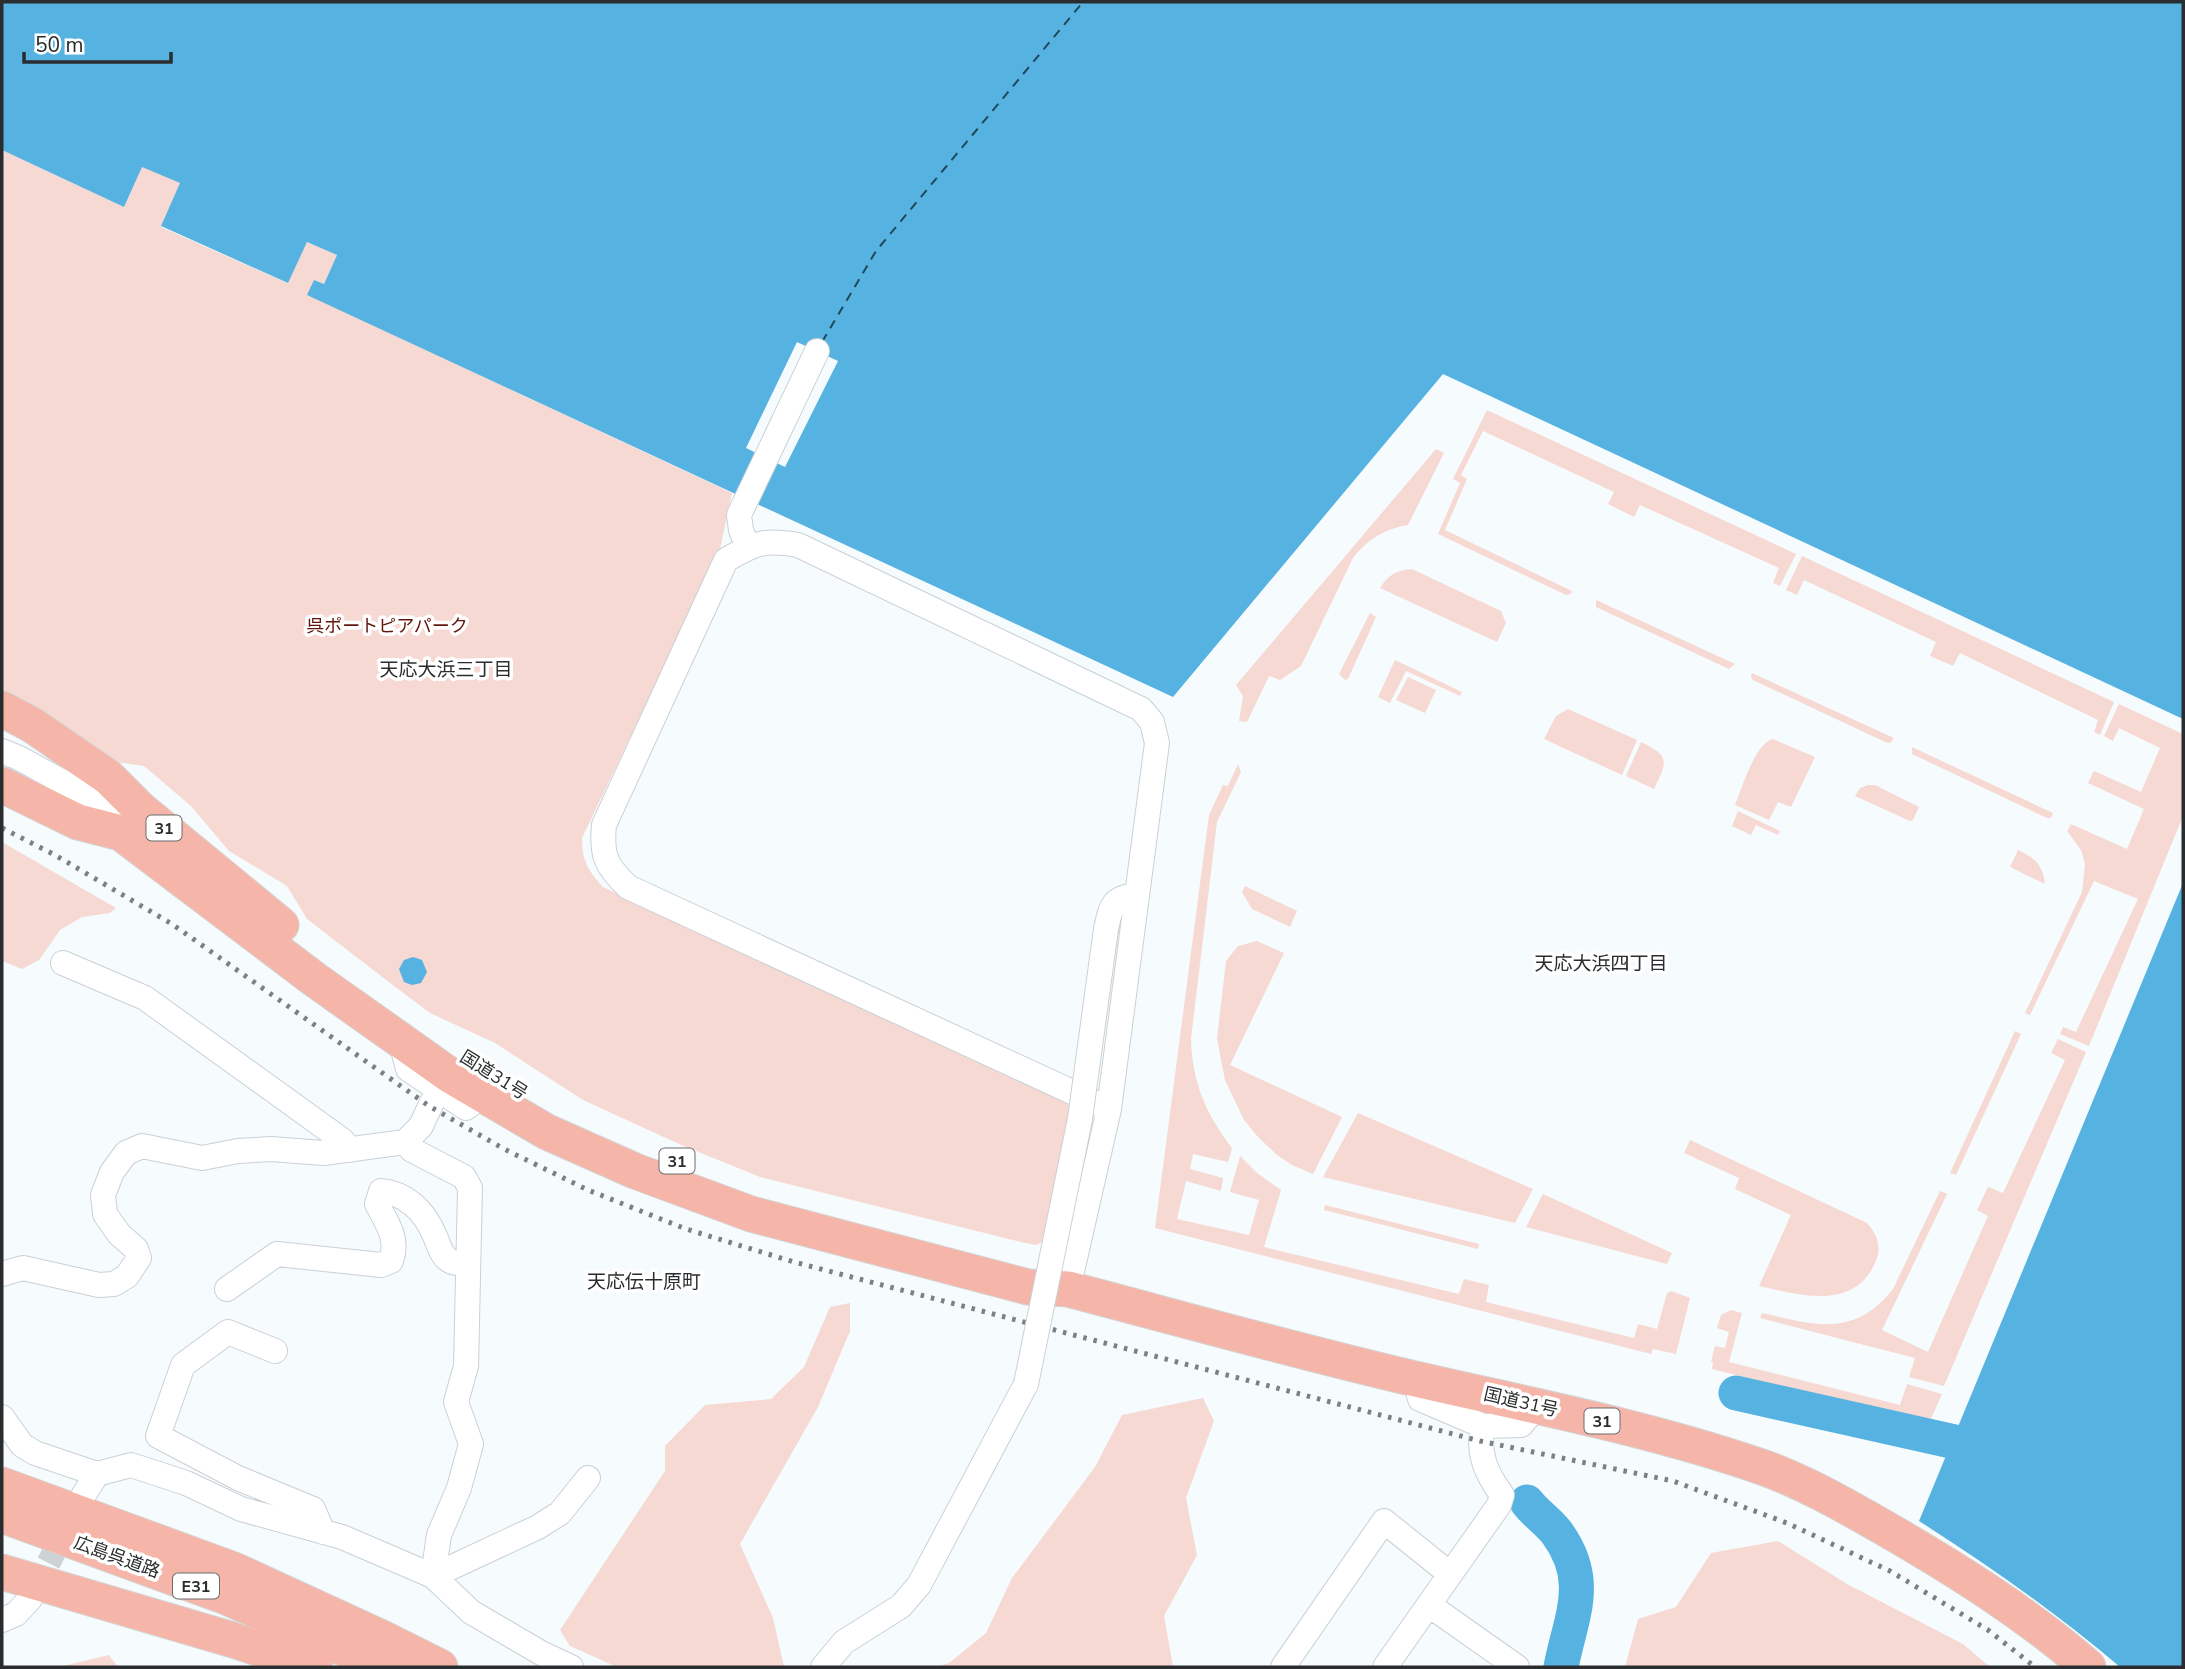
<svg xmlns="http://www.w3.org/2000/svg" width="2185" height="1669" viewBox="0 0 2185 1669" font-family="'Nunito Sans','Noto Sans JP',sans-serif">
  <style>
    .green { fill: #f6d9d3 }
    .water { fill: #56b2e0 }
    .pier { fill: #f6fbfe }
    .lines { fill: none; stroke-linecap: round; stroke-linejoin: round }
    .river { stroke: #56b2e0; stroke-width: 35 }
    .ferry { stroke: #20485c; stroke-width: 2; stroke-dasharray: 9 7; stroke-linecap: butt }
    .minor-tunnel { stroke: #cdd2d5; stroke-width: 24; stroke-dasharray: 24 12; stroke-linecap: butt }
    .minor-casing { stroke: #c9d1d6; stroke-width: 26 }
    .highway-casing { stroke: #d4d5d5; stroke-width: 37 }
    .minor { stroke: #fff; stroke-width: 24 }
    .highway { stroke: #f6b5a9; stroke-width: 35 }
    .rail { stroke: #7c8082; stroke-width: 5; stroke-dasharray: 3.5 7; stroke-linecap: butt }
    .minor-bridge-casing { stroke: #c9d1d6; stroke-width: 26; stroke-linecap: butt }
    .minor-bridge { stroke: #fff; stroke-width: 24 }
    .labels { text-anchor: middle; stroke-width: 7; stroke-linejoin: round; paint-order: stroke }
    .shield { fill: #fff; stroke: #6a6c6d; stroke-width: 2 }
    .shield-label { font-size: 16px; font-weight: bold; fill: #2a2d2f }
    .park-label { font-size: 18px; fill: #62150c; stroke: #fff }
    .street-label { font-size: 18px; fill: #2a2d2f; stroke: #fff }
    .neighbourhood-label { font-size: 19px; fill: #2a2d2f; stroke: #fff }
  </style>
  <rect width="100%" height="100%" fill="#f6fbfe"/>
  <path class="green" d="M2,150l122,57 18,-41 39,17 -20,44 126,56 20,-41 30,13 -13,29 -10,-4 -6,15 424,198 -12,56 -138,289c0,23 6,32 21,49l465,212 9,13 -27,126 -14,7 -15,-3 -261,-65 -81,-33 -96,-44 -88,-57 -65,-30 -32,-24 -91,-70 -20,-33 -58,-35 -38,-45 -47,-40 -28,-4 -79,-52 -35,-19z
    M1487,410l309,144 -16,32 -7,-3 6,-15 -139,-63 -6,12 -26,-13 6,-12 -131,-61 -22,44 6,4 -22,51 127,61 -1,3 -5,1 -128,-61 22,-51 -7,-4z
    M1436,449l8,4 -36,72c-24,4 -40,14 -55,33l-52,108 -21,14 -11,-4 -22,46 -8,-1 4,-25 -7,-11z
    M1802,556l312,146 -14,33 -6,-3 4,-12 -138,-67 -7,13 -23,-10 6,-14 -132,-62 -7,15 -11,-5z
    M1412,569l89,42 5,12 -9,19 -117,-54c8,-13 17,-18 32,-19z
    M1596,600l139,64 -6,5 -133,-62z
    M1370,613l6,4 -28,62 -3,1 -6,-6z
    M1395,660l67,32 -2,4 -54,-25 -16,32 -12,-6z
    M1752,673l142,65 -4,5 -5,-1 -132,-62 -2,-3z
    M1408,677l28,13 -11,23 -29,-13z
    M2119,704l64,30v82l-94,230 -29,-12 3,-7 13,5 62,-133 -44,-18 -64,134 -5,-2 57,-121 3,-28 -4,-14 -14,-19 4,-7 56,25 17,-40 -56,-26 6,-12 47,21 19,-44 -41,-20 -6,13 -9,-5z
    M1568,709l69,31 -15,35 -78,-36 12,-23z
    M1773,739l42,18 -24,50 -13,-5 -9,18 -34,-15c7,-17 20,-62 38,-66z
    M1641,742c30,14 26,20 13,47l-28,-13z
    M1912,747l141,66 -2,5h-4l-135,-64z
    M1238,764l3,8 -24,50 -26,217c1,43 15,75 41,109l-4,14 -35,-8 -3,15 33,9 -2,13 -35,-10 -9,38 72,16 10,-35 -29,-8 10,-36 17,17 24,17 -17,57 195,47 5,-15 25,6 -3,17 148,36 4,-14 19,5 10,-36 4,-2 19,7 -14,56 -23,-5 -2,5 -496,-126 54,-413 14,-30 5,1z
    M1868,785h7l44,22 -6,13 -3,1 -55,-25 5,-8z
    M1738,811l42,20 -2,4 -22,-10 -5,10 -19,-9z
    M2,842l114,66 -6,5 -28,4 -22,13 -21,30 -17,9 -20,-8z
    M2018,850c17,8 25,15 27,34l-35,-17z
    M1245,886l52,25 -7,16 -38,-18 -10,-17z
    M1257,941l27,12 -54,112 112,52 -29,57 -21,-9 -15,-10 -19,-18 -14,-17 -19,-40 -8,-41 9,-78 12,-15z
    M2015,1031l6,3 -65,141 -6,-2z
    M2058,1039l28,13 -142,334 -35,-9 6,-19 -155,-40 2,-5c54,12 92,25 131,-24l47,-98 7,3 -65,136 46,22 60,-136 -11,-6 11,-23 15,6 62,-133 -14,-7z
    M1358,1113l175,76 -18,34 -192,-46z
    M1690,1140l177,83c11,12 15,25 8,40 -21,48 -76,32 -116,23l32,-71 -56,-26 4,-11 -55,-25z
    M1543,1194l129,59 -5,11 -141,-37z
    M1325,1205l154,39 -1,5 -154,-39z
    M850,1303v28l-32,76 -78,137 33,74 11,49h-167l-47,-21 -10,-16 105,-159v-25l40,-41 66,-6 33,-32 26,-60z
    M1731,1310l11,3 -13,49 171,43 7,-21 35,10 -13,29 -217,-54 1,-7h-2l4,-16 10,2 4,-16 -12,-4 4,-13z
    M1203,1398l11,23 -28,77 11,57 -33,61 9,51h-236l12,-4 37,-30 26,-55 83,-111 27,-52z
    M1778,1541l69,43 116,60 27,23h-365l13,-48 38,-12 35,-54z
    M109,1655l9,12h-57l2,-1z"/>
  <path class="water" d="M2,2h2181v717l-740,-345 -270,323 -866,-402 7,-15 10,4 13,-29 -30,-13 -19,41 -127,-57 19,-43 -38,-16 -18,40 -122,-57z
    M2183,883v784h-63c-63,-54 -131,-101 -201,-146z
    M413,957l9,3 5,12 -6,11 -9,2 -8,-3 -5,-13 5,-9z"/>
  <path class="pier" d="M797,342l41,19 -53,106 -39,-19z"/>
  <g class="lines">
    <path class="river" d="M1736,1393l228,51
      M1527,1502c9,12 21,19 30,31 35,48 14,83 4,134"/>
    <path class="ferry" d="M822,342l54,-91 207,-249"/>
    <path class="minor-tunnel" d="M32,1595l36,-70"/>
    <defs>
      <path id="minor" d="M748,548l-7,-18 -2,-15 78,-164
        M2,751l17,7 73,40 47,11
        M1106,929c5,-22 5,-31 30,-34
        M63,963l82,35 197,142 8,10
        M401,1041l7,28 58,39 17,-13
        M405,1142l7,8 52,27 6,11 -4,178 -10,36 15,42 -12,44 -20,47 -6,41
        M2,1274l21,-6 76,17 15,-1 13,-8 12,-18 -3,-9 -17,-15 -14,-20 -2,-19 9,-23 14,-19 16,-7 60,12 36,-7 33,-2 52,4 82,-11 16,-16 17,-37
        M227,1289l50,-35 104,11 10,-4c8,-22 -4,-38 -14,-57l4,-13c25,2 43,20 53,43 4,8 6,19 13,25 6,5 13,4 21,4
        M1068,1289l41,-180 48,-366 -5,-21 -11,-13 -343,-164c-34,-6 -43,-2 -72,15l-122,265c-3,31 2,41 24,62l481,222
        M275,1351l-47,-19 -45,33 -25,71 80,42 75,31 10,23
        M1415,1379l5,20 63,27 38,-1 17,-20
        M2,1417l20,28 13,8 62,21
        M83,1496l14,-22 34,-9 55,18 55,26 101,28 91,39 38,36 70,41 30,14
        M433,1576l105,-49 22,-14 28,-35
        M1429,1605l88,62
        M2,1620l14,-6 14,-15
        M823,1667l21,-25 57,-36 18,-21 107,-201
        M1283,1667l101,-146 66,53
        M1385,1667l114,-162 3,-10c-16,-22 -25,-42 -19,-69"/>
      <path id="highway" d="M2,709l30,16 76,52 32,32 141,116
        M2,785l76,37 43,11 193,146 137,97 96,56 88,39 116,43 277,73 40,2c114,30 228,62 343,89 117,27 234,49 348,88 44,15 89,41 129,64 69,40 139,84 200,137
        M2,1485l232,85 148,68 58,29
        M2,1515l222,81 162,71
        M2,1572l231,68 82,27"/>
    </defs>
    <use href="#minor" class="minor-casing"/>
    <use href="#highway" class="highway-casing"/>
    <use href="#minor" class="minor"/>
    <use href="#highway" class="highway"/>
    <path class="rail" d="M2,828l53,27 117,69 257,182 75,43 84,41 98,39 108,33 686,179 193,40 114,42 103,48 98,59 47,37"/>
    <defs>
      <path id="minor-bridge" d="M1026,1384l54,-265 26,-190"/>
    </defs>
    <use href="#minor-bridge" class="minor-bridge-casing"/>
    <use href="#minor-bridge" class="minor-bridge"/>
  </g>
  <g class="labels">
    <g class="shield">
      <rect x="146.5" y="815.5" width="35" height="25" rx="5"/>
      <rect x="659.5" y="1148.5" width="35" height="25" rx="5"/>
      <rect x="1584.5" y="1408.5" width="35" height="25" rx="5"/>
      <rect x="173" y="1573.5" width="46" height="25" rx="5"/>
    </g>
    <g class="shield-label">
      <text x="164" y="834">31</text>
      <text x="677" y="1167">31</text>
      <text x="1602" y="1427">31</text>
      <text x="196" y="1592">E31</text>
    </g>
    <g class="park-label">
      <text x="387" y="632">呉ポートピアパーク</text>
    </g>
    <g class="street-label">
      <text transform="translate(494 1075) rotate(32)" y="6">国道31号</text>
      <text transform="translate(1521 1402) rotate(13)" y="6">国道31号</text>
      <text transform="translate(117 1557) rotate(20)" y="6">広島呉道路</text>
    </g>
    <g class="neighbourhood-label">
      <text x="446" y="676">天応大浜三丁目</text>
      <text x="1601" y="970">天応大浜四丁目</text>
      <text x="644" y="1288">天応伝十原町</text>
    </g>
  </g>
  <rect width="2185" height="1669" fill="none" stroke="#2a2d2f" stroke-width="7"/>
  <path d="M24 52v10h147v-10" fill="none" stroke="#2a2d2f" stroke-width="3.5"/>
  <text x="35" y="52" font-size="21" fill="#2a2d2f" stroke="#ffffff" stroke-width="5" paint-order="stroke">50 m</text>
</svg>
